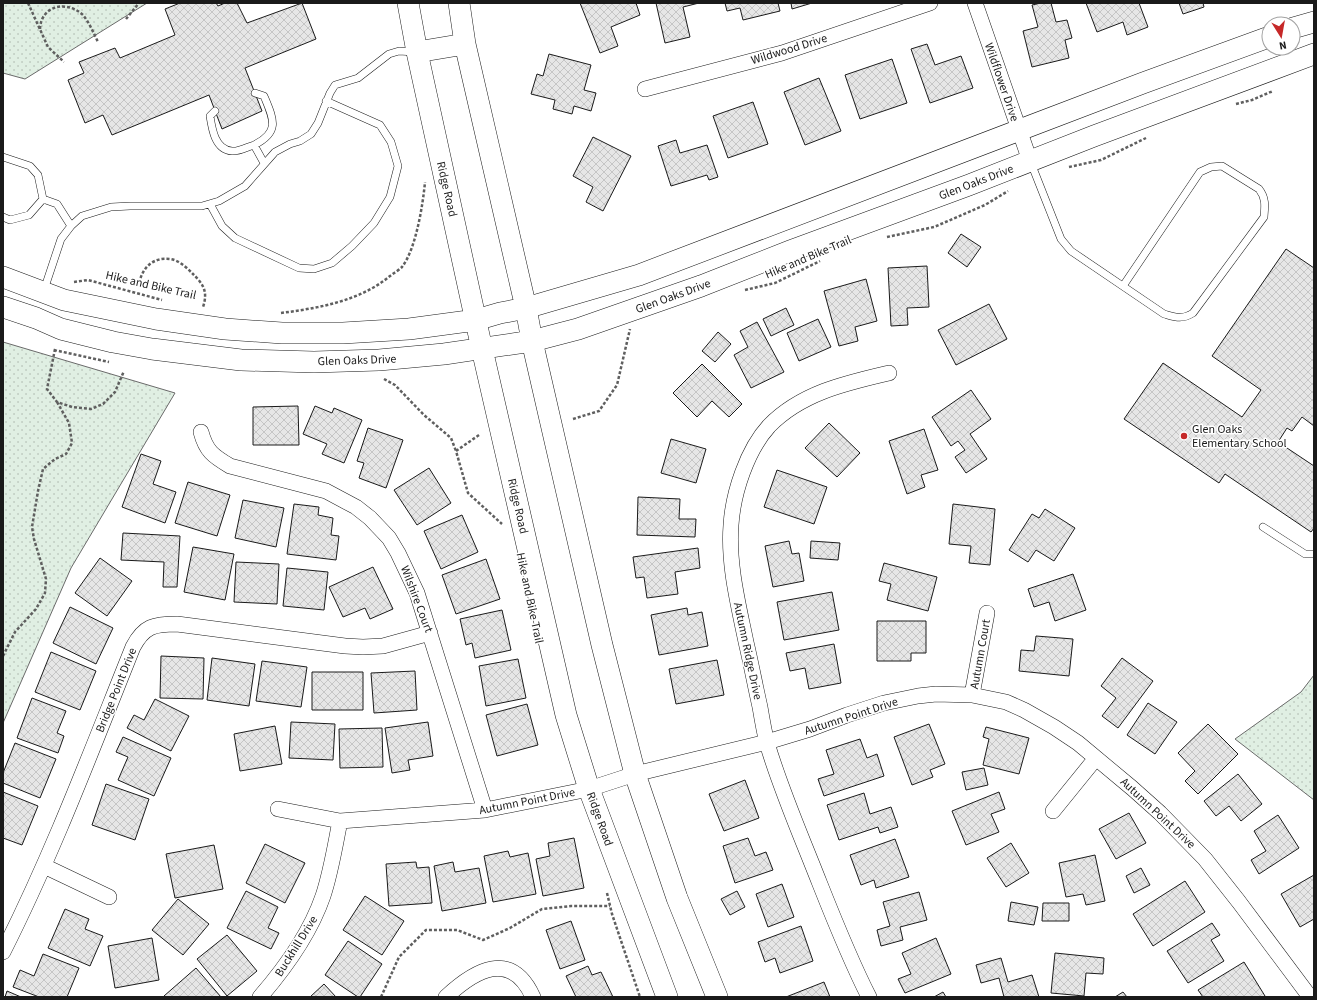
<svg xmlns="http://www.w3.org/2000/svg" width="1317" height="1000" viewBox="0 0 1317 1000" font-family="'Source Sans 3',sans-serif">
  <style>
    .grass { fill: url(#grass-dots); stroke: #6a6a6a }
    .building { fill: url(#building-cross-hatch); stroke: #1a1a1a }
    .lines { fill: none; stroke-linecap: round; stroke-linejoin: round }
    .lane-casing { stroke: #1a1a1a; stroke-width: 8 }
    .street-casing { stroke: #1a1a1a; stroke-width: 16 }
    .secondary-casing { stroke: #1a1a1a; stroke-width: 22 }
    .path { stroke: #5f5f5f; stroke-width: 2.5; stroke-dasharray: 3 2; stroke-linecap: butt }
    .lane { stroke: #fff; stroke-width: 7 }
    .street { stroke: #fff; stroke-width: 15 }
    .secondary { stroke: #fff; stroke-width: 21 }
    .poi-dot { fill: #c62828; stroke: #fff; stroke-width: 1.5 }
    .labels { text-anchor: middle; stroke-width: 3; stroke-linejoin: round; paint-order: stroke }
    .street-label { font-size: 12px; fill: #1a1a1a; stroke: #fff }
    .poi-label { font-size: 12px; fill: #1a1a1a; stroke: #fff; text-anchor: start }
  </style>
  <defs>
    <pattern id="grass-dots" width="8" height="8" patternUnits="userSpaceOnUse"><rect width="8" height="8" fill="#e0efe3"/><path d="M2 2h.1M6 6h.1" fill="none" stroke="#c0ccc2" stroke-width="1.8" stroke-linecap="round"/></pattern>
    <pattern id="building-cross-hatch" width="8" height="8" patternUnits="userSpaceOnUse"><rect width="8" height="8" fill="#e6e6e6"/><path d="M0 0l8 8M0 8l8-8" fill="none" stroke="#c5c5c5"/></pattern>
  </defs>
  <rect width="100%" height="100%" fill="#fff"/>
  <path class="grass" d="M3,3h144l-122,76 -22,-6z
    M3,342l172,51 -104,175 -68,155z
    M1314,675v125l-79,-61 66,-47z"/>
  <path class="building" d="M180,3h36l2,3 7,-3h12l10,20 55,-20 14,36 -71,29 17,43 -40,18 -13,-34 -97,40 -9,-20 -18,8 -17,-43 16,-7 -5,-11 36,-14 5,10 55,-23 -10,-26z
    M580,3h56l4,12 -29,12 7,19 -18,7z
    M656,3h43l-16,4 7,30 -25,6z
    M725,3h53l2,8 -37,9 -3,-12 -13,3z
    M791,3h21l-20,6z
    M1041,3h10l5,19 11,-2 5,18 -7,2 4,18 -37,9 -9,-36 15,-4 -6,-22z
    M1086,3h53l9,24 -21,8 -4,-13 -26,10z
    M1179,3h24l1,4 -21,7z
    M927,44l8,21 26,-9 12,32 -43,15 -19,-54z
    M549,54l42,11 -7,25 12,3 -5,18 -17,-5 -2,8 -19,-5 2,-9 -24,-6 6,-20 6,2z
    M892,59l15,44 -47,16 -15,-44z
    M819,78l22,53 -36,14 -21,-53z
    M753,102l15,42 -40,14 -15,-42z
    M593,137l38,19 -28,55 -17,-9 7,-15 -20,-11z
    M676,140l4,13 27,-8 11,32 -9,3 -2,-5 -36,11 -13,-40z
    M961,234l20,13 -14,20 -19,-14z
    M1286,249l28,19v158l-12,-9 -10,14 -5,-3 -9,14 36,24v62l-3,4 -86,-58 -6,9 -95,-64 39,-56 79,54 19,-27 -49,-34z
    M927,266l2,41 -22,1 1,17 -17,1 -3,-58z
    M866,279l11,42 -22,6 3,14 -19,5 -15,-55z
    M989,304l18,35 -51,26 -18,-35z
    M786,308l8,17 -23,11 -8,-17z
    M818,319l13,28 -32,14 -12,-28z
    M757,322l27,50 -33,16 -17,-33 14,-8 -8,-16z
    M718,332l13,12 -16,18 -13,-11z
    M702,364l40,40 -13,13 -17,-16 -15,16 -24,-24z
    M971,390l20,29 -21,15 17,25 -21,14 -11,-16 10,-7 -7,-9 -7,5 -19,-29z
    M298,406l1,39h-46v-38z
    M315,406l17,7 2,-5 28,12 -18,43 -22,-9 5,-10 -24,-10z
    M829,423l31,30 -23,24 -32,-29z
    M368,428l35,12 -17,48 -27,-10 5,-15 -7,-2z
    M924,429l14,41 -17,5 4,12 -18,7 -18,-53z
    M671,439l35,10 -10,34 -35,-10z
    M141,454l20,7 -8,23 23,8 -11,31 -43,-16z
    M429,468l22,35 -34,22 -23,-35z
    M777,470l50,17 -13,37 -50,-17z
    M188,482l42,13 -13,41 -42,-13z
    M638,497l42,2 -1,20h17l-1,18 -58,-2z
    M243,500l41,8 -8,39 -41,-9z
    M294,504l25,3 -1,8 15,3 -2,17 8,1 -3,24 -49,-6z
    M953,504l42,5 -5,56 -21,-2 2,-17 -22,-2z
    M1045,509l30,19 -21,33 -18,-11 -8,12 -19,-12 23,-36 7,4z
    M462,515l16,37 -37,17 -17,-38z
    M123,533l57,3 -3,51h-14l1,-25 -43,-2z
    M789,541l3,13 7,-1 5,28 -31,6 -8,-41z
    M811,541l29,2 -2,17 -28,-2z
    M193,547l41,7 -9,46 -41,-8z
    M698,548l2,20 -25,4 3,22 -31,4 -3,-21 -8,1 -3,-21z
    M100,558l32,23 -25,35 -32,-23z
    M486,559l14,40 -44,15 -14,-39z
    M236,562l43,2 -2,40 -43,-2z
    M884,563l53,14 -9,34 -41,-11 4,-16 -12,-3z
    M373,567l20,42 -23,10 -5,-11 -22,9 -14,-30z
    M287,568l41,4 -4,38 -41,-4z
    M1073,574l13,36 -31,11 -6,-19 -15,5 -6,-18z
    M832,592l7,38 -55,10 -7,-38z
    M70,607l43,21 -17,36 -43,-21z
    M687,608l1,7 14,-3 6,34 -49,9 -8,-40z
    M502,610l9,40 -36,8 -3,-15 -6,2 -6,-26z
    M877,621h49v32h-15v8h-34z
    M1036,636l37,3 -4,37 -50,-5 2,-21 13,1z
    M834,644l7,39 -32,6 -4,-21 -15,3 -4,-18z
    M51,652l45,19 -16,39 -45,-18z
    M161,656l43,2 -1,41 -43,-1z
    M212,658l43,6 -6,42 -42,-6z
    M1122,658l31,23 -35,47 -16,-12 14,-18 -15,-12z
    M518,659l8,39 -40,8 -7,-40z
    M717,660l7,35 -48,9 -7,-35z
    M262,661l45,6 -6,40 -45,-6z
    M415,671l2,39 -43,3 -3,-40z
    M312,672h51v38h-51z
    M32,698l34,13 -9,22 7,3 -6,17 -41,-15z
    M155,699l34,17 -18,35 -44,-23 7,-13 10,5z
    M1148,703l29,19 -22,32 -28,-19z
    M527,704l11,41 -41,11 -11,-41z
    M291,722l44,2 -2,36 -44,-2z
    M428,722l5,34 -25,4 2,10 -18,3 -7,-45z
    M929,724l16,40 -15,6 3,7 -21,8 -18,-48z
    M1208,724l30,30 -40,40 -13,-13 10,-10 -17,-18z
    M275,726l7,38 -42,7 -6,-37z
    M986,727l43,11 -10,36 -36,-9 6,-26 -6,-2z
    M382,728l1,39 -43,1 -1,-39z
    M123,737l48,21 -17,38 -36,-16 10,-23 -12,-5z
    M860,739l7,19 10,-4 7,22 -60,20 -6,-17 16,-5 -8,-24z
    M15,743l41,16 -16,39 -37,-15v-10z
    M984,768l4,17 -22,5 -4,-18z
    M1238,774l24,30 -21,17 -12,-15 -13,10 -12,-15z
    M745,780l14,38 -35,13 -15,-37z
    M106,784l43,15 -14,41 -43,-15z
    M3,792l35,14 -16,39 -19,-7z
    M999,792l6,17 -14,5 8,18 -33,13 -14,-34z
    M864,793l6,21 21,-7 7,20 -18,6 -2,-6 -39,13 -12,-35z
    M1129,813l17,30 -30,16 -17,-30z
    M1278,815l21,33 -40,26 -8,-14 15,-9 -12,-20z
    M574,838l10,50 -41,8 -7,-37 14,-3 -2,-13z
    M748,838l7,18 11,-4 7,18 -38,13 -12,-37z
    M895,839l14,38 -33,11 -2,-8 -13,5 -11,-30z
    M1011,843l18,30 -23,14 -19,-29z
    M265,844l40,19 -20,40 -39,-20z
    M214,845l9,44 -48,9 -9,-44z
    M508,851l2,6 18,-4 8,41 -43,8 -9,-46z
    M1095,855l10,46 -19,4 -3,-11 -17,3 -7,-34z
    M416,862l1,6 12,-1 3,36 -43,3 -3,-42z
    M453,862l2,10 24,-4 7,35 -44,8 -8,-45z
    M1141,868l9,17 -16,8 -8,-17z
    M1314,875v44l-14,8 -19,-33z
    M1185,881l20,31 -52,34 -20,-32z
    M782,884l12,33 -26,10 -12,-33z
    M246,891l32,16 -10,21 11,5 -8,16 -44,-21z
    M737,891l8,16 -15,8 -9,-16z
    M919,892l8,28 -27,7 3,13 -22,6 -4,-16 13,-4 -7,-24z
    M365,896l39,25 -22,34 -39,-25z
    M178,899l31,25 -26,31 -31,-25z
    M1011,902l27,5 -4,18 -26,-4z
    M1043,903h26v18h-27z
    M65,909l24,10 -4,10 18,7 -13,30 -42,-18z
    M571,921l14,39 -25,9 -14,-39z
    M1212,923l8,12 -9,5 13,21 -36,22 -21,-32z
    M801,926l12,35 -33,12 -5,-15 -10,4 -7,-20z
    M227,935l30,36 -30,25 -30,-37z
    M152,938l7,42 -44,8 -7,-42z
    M936,938l15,36 -46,19 -7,-14 13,-5 -9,-21z
    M348,941l34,23 -22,33h-2l-33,-22z
    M1055,953l49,5 -1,16 -17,-1 -2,23 -33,-3z
    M43,954l36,14 -12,29h-28l-26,-10 7,-17 14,6z
    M1001,958l7,24 24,-7 7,22h-35l-5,-19 -18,5 -5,-18z
    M1244,962l21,34 -2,1h-60l-5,-7z
    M588,966l4,9 9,-3 12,25h-37l-10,-21z
    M196,968l25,29h-56l-1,-1z
    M824,982l6,15h-44z
    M324,984l12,13h-26z
    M7,991l14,6h-16z
    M943,992l3,5h-12z
    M1123,992l4,5h-12z"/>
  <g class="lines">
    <defs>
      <path id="lane" d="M255,93l9,3c10,24 16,36 -10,49l10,18
        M215,111l-5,5c2,13 5,34 22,35 6,1 15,-4 22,-6
        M3,157l27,9 8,9 5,24
        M1031,163l30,76 10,12 93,63c11,3 18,6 29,-1l71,-96c1,-11 2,-19 -5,-28l-37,-23 -11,1 -11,5 -77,114
        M43,199l14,5 14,22
        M210,204l12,22 13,12 64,30 15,1 18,-6 20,-17 22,-23 16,-26 8,-31 -7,-24 -11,-17 -54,-24
        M3,217l7,3 19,-5 14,-16
        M44,290l17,-51 10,-13 11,-10 29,-9 19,-1h72l17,-5 26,-15 30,-34 15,-8 10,-3 11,-7 7,-11 12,-30 5,-8 23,-7 31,-24 10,-3 16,1
        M1263,527l42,27h9"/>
      <path id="street" d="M975,3l55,158
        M645,89l137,-36 148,-50
        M201,432c5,19 12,24 29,34l96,25 30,16 14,11 19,20 9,15 19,40 68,217
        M972,695l15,-82
        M278,809l62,12 145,-11 104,-21 46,-15 132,-32 43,-13 37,-14 37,-12 34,-7 18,-2 36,1 34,7 18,8 30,17 24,16 54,45 28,25 45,46 34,43 71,95
        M1053,811l43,-53
        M44,866l65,31
        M3,952c50,-99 89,-203 130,-305 11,-21 21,-23 44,-23l168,22 18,1 20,-1 47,-13
        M260,997c26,-30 50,-63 63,-101 8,-24 12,-50 17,-75
        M446,997c29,-27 65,-48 87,0
        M869,997c-22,-43 -39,-88 -57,-133 -16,-40 -33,-80 -45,-121 -3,-12 -5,-24 -7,-36 -5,-22 -9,-44 -14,-65 -8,-39 -18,-78 -15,-117 2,-32 16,-75 38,-99 32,-33 77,-43 120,-53"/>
      <path id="secondary" d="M408,3l9,49 65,297 84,366 23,74 78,208
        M459,3l6,41 61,264 6,33 70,304 33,129 42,124 40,99
        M1293,28l21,-6
        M417,52l48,-8
        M3,277l61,23 92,19 69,10 57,4h61l66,-4 67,-9 24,-7 26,-5 113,-33 504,-192 126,-46
        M3,307l33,11 25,11 52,13 39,7 89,11 73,2 65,-2 65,-6 88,-13 46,-12 123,-43 89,-35 179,-66 125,-49 220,-82"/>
    </defs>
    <use href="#lane" class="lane-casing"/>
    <use href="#street" class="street-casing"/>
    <use href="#secondary" class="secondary-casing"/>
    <path class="path" d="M28,3l20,44 16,15
      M126,19l13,-16
      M40,29c1,-24 27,-29 43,-14 6,7 11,19 15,27
      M1236,104l16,-4 21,-9
      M1069,167l32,-7 45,-22
      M887,237l47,-10 51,-22 23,-14
      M74,282l14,-2 74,20
      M139,283c4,-16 14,-26 31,-24 9,1 17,9 23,15 4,4 9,9 11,15 2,6 1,12 -1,18
      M745,290l30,-7 45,-22
      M281,313c38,-5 79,-12 109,-37 4,-3 9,-6 12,-9 14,-18 21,-63 23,-85
      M55,349l-8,40 10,13 15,5 19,2 12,-5 12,-12 9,-21
      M54,350l55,12
      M384,379l11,6 29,30 27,23 5,13
      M573,419l26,-8 18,-26 13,-56
      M479,435l-23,16 12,42 34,31
      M3,656l12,-24 21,-23 9,-16 1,-14 -12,-40 -2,-12 6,-36 5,-22 12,-10 11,-5 6,-11 -3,-20 -12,-21
      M607,893l5,21 28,83
      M381,997l18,-40 27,-27h31l26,10 27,-12 32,-19 29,-3h39"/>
    <use href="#lane" class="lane"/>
    <use href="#street" class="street"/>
    <use href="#secondary" class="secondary"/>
  </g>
  <circle class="poi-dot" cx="1184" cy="436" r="4"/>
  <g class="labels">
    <g class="street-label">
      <text transform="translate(789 49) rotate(-17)" y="4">Wildwood Drive</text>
      <text transform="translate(1002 82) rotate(71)" y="4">Wildflower Drive</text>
      <text transform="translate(976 182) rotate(-21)" y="4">Glen Oaks Drive</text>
      <text transform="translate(447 189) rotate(77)" y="4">Ridge Road</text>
      <text transform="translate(808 257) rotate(-23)" y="4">Hike and Bike Trail</text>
      <text transform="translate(151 285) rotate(13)" y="4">Hike and Bike Trail</text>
      <text transform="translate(673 296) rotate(-20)" y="4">Glen Oaks Drive</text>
      <text transform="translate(357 360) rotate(-2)" y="4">Glen Oaks Drive</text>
      <text transform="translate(518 506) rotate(77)" y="4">Ridge Road</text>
      <text transform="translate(530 598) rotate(78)" y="4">Hike and Bike Trail</text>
      <text transform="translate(417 599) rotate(69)" y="4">Wilshire Court</text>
      <text transform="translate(748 651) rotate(78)" y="4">Autumn Ridge Drive</text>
      <text transform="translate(980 654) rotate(-80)" y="4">Autumn Court</text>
      <text transform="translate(116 690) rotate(-68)" y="4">Bridge Point Drive</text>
      <text transform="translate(851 716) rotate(-18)" y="4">Autumn Point Drive</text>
      <text transform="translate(527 801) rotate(-11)" y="4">Autumn Point Drive</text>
      <text transform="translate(1158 813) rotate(43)" y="4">Autumn Point Drive</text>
      <text transform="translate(600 819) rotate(70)" y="4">Ridge Road</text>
      <text transform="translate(296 946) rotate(-58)" y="4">Buckhill Drive</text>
    </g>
    <g class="poi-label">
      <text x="1192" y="433">Glen Oaks<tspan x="1192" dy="14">Elementary School</tspan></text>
    </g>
  </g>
  <rect width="1317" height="1000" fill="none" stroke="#1a1a1a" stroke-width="8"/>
  <g transform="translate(1281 36) rotate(169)"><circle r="19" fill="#ffffff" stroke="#a3a3a3"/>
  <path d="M0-3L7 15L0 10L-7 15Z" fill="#c62828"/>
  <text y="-6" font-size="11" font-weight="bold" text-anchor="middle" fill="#1a1a1a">N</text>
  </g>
</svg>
